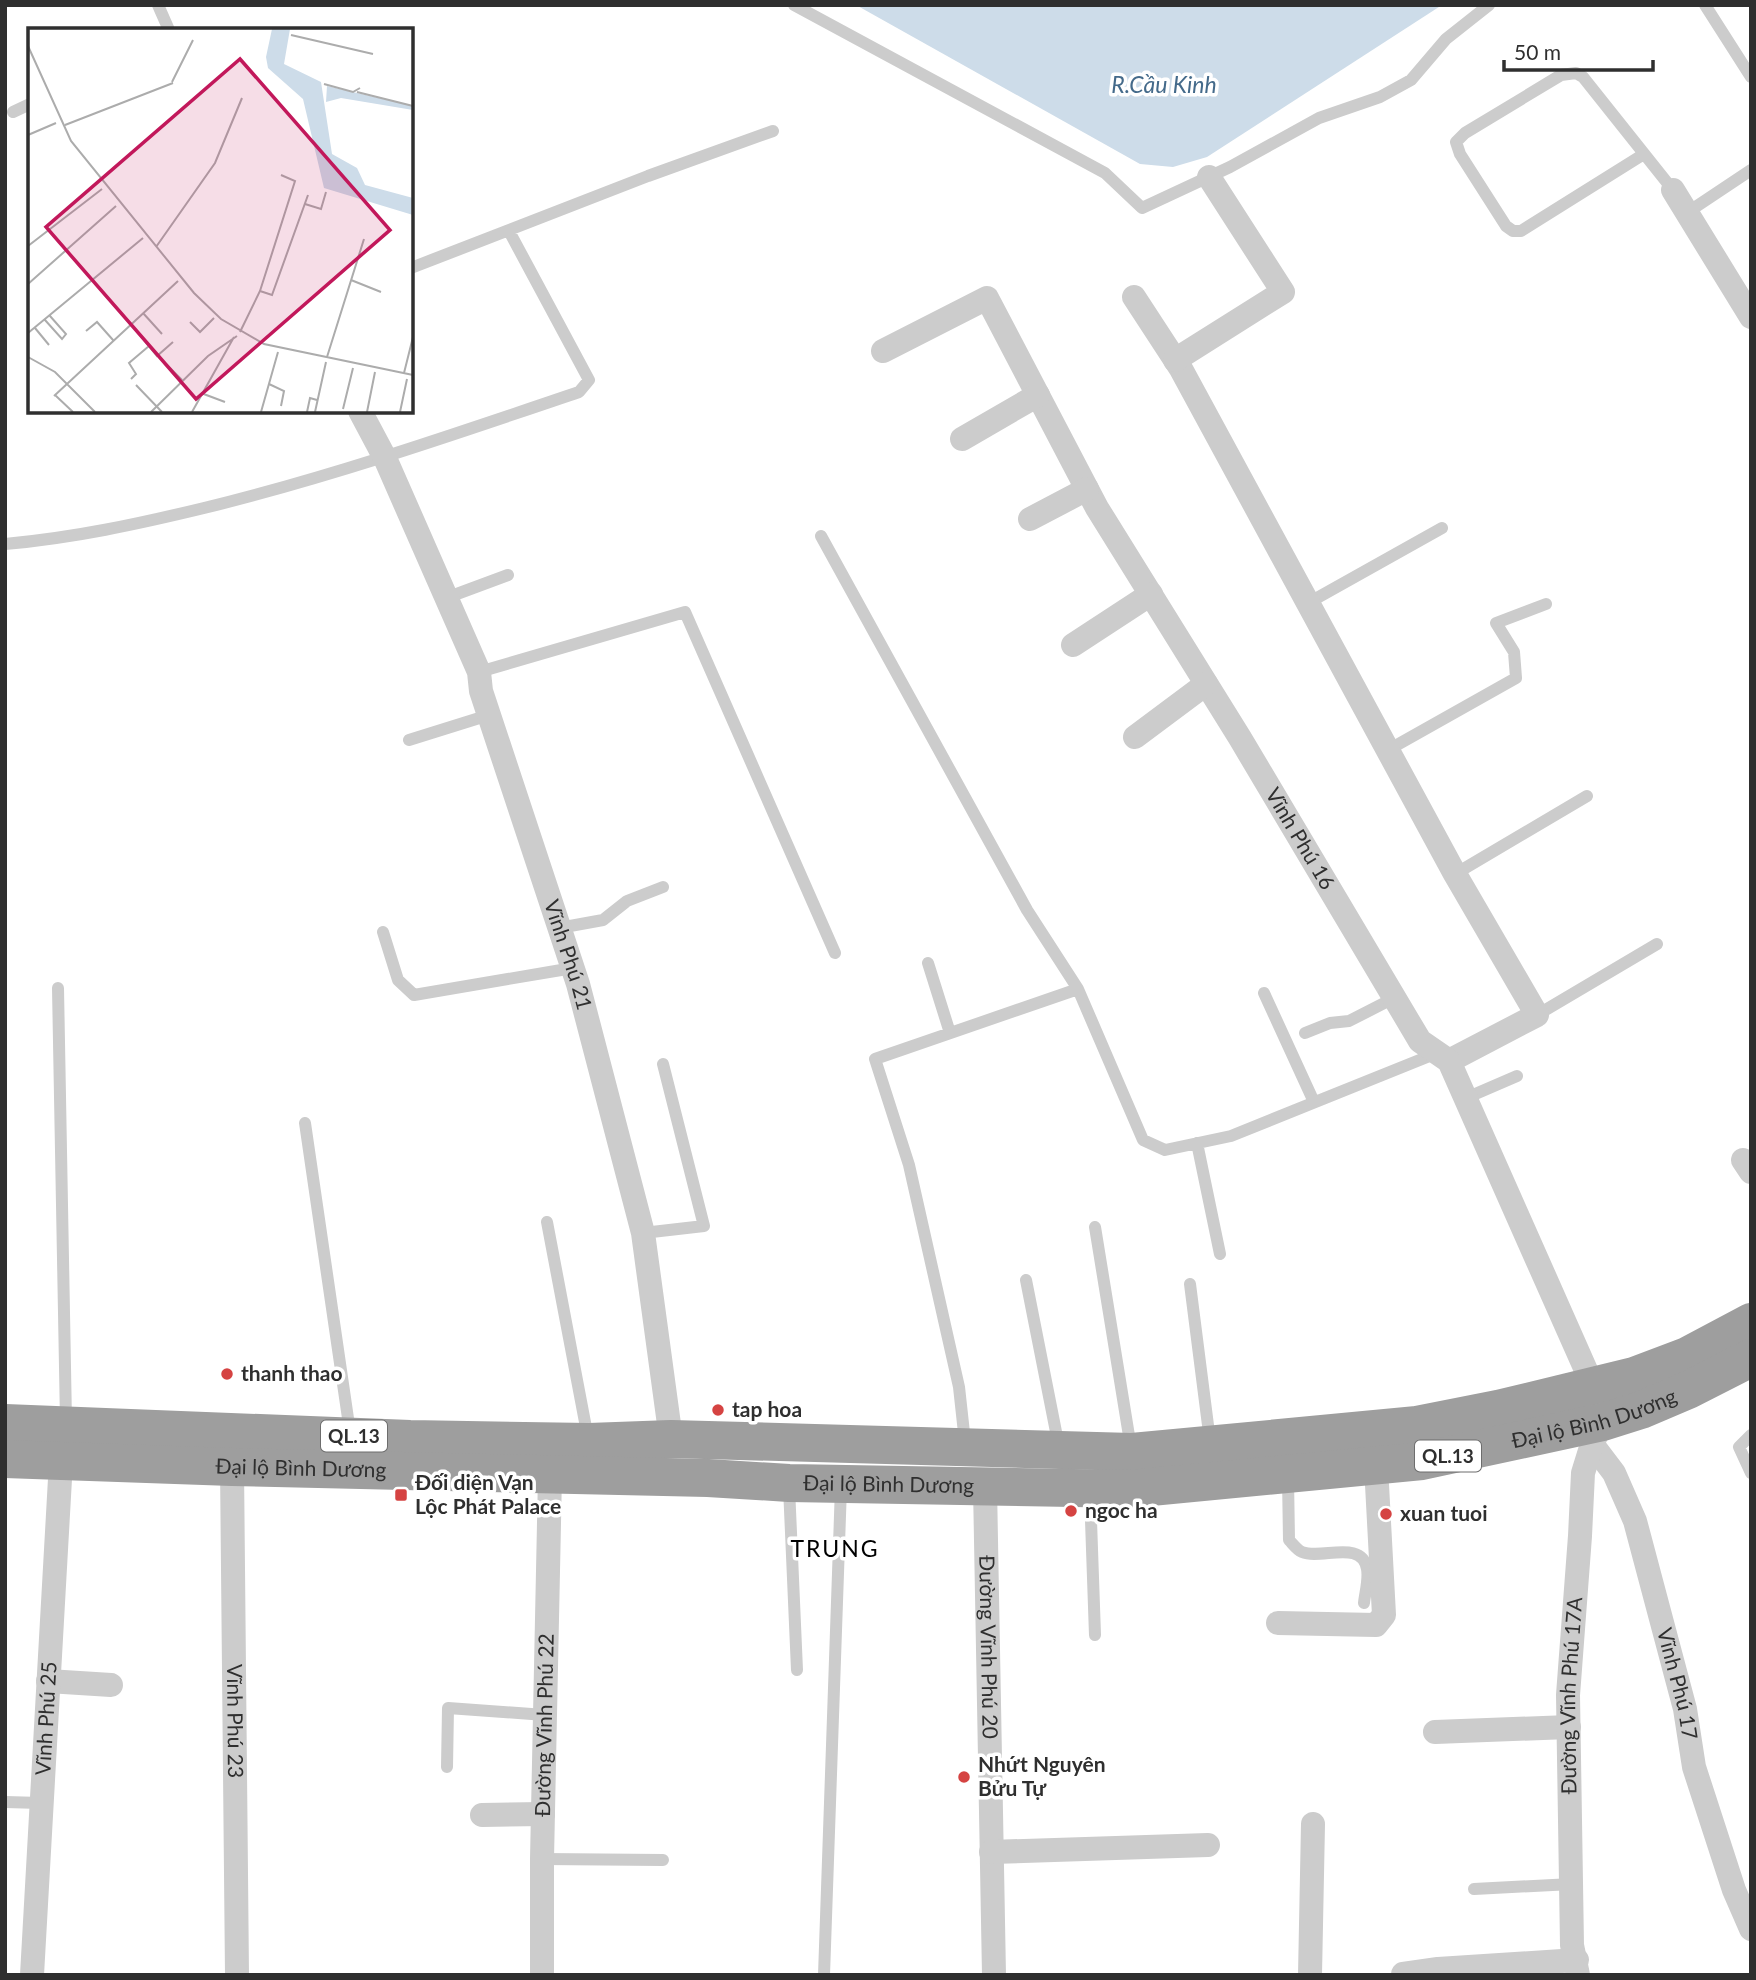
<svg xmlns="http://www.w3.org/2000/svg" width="1756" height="1980" viewBox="0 0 1756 1980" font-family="Lato,sans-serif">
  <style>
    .water { fill: #cddce9 }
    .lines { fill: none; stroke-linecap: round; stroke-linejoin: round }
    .service { stroke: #ccc; stroke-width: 12 }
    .minor { stroke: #ccc; stroke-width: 24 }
    .trunk { stroke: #9e9e9e; stroke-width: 38 }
    .poi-dot { fill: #d54342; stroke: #fff; stroke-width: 2.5 }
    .labels { text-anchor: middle; stroke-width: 7; stroke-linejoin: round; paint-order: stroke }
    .shield { fill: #fff; stroke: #6d6d6d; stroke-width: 2 }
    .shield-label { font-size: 19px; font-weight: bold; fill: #2f2f2f }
    .street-label { font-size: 21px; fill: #2f2f2f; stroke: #fff }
    .poi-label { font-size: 21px; font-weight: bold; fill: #2f2f2f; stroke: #fff; text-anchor: start }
    .water-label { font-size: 23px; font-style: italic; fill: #446a8a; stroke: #fff }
    .neighbourhood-label { font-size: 23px; letter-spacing: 2px; fill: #000; stroke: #fff }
    .inset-road { fill: none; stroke: #acacac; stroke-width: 2 }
    .view { fill: #c2185b; fill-opacity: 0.15; stroke: #c2185b; stroke-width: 3.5 }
    .inset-edge { fill: none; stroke: #2f2f2f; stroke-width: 3.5 }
  </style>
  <rect width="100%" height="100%" fill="#fff"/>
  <path class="water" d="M856,5h586l-235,152 -34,10 -33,-3z"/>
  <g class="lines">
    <path class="service" d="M158,5l11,25
      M794,5l311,168 37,35 88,-41 89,-49 61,-21 31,-17 35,-41 43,-34
      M1705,5l46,72
      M13,112l17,-8
      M1644,154l-123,77h-8l-7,-5 -46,-72 -4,-12 9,-9 96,-58 15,-2 7,4 90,113
      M1688,212l63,-42
      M411,268l237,-92 125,-45
      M821,536l206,374 51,79 -203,70 34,106 50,222 6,55
      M5,544c68,-6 133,-20 199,-36 127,-31 251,-74 375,-116l10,-12 -80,-149
      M446,598l62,-23
      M1308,603l134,-75
      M479,672l206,-60 150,341
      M409,740l80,-25
      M1388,750l128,-72 -2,-26 -18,-29 50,-19
      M1455,874l132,-78
      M559,928l44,-8 24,-19 36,-14
      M383,932l15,48 16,15 159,-27
      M928,963l22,70
      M58,988l8,433
      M1078,989l65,151 22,10 66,-14 206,-83
      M1264,993l50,109
      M1537,1015l120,-71
      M1305,1033l25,-10 19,-2 45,-23
      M1466,1098l51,-22
      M305,1123l45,309
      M1197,1143l23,111
      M547,1222l41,216
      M1095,1227l36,221
      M643,1233l61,-7 -41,-162
      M1026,1280l33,167
      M1190,1284l20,157
      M1751,1435l-12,12 12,26
      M1288,1478l1,62c4,4 8,10 13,12 19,8 60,-13 65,17 2,10 -2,24 -3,34
      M789,1487l8,183
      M1090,1492l5,143
      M447,1767l1,-59 97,7
      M5,1802l36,1
      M542,1859l121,1
      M1474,1889l98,-5
      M824,1975l17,-488"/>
    <g class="minor">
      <path d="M1673,190l78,127"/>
      <path d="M1134,297l47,72 274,505 82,141 -88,46"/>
      <path id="s1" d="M883,351l104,-53 110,210 143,230 180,303 29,20 144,325"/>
      <path d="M1175,360l108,-68 -74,-115"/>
      <path id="s2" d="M360,411l25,47 94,214 2,19 97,293 65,249 28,206"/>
      <path d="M962,439l76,-44"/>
      <path d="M1030,519l57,-30"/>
      <path d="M1073,645l78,-51"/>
      <path d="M1135,737l71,-53"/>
      <path d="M1743,1160l8,12"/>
      <path id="s3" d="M1592,1444l22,29 21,48 50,188 9,58 40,123 17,39"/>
      <path id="s4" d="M232,1467l5,508"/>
      <path id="s5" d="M985,1486l9,489"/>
      <path d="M1278,1623l98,2 8,-10 -8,-149"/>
      <path d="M48,1681l63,4"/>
      <path d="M1435,1732l134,-5"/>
      <path d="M482,1815l61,-1"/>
      <path d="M991,1852l217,-7"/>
      <path d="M1403,1974l35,-5 139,-9"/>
      <path id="s6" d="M32,1975l29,-514"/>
      <path id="s7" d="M542,1975v-116l8,-384"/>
      <path d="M1310,1975l3,-151"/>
      <path id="s8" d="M1578,1975l-6,-30 -4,-250 12,-159 3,-63 9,-29 11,-22"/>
    </g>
    <g class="trunk">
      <path d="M5,1423l405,16 179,3 82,-3 461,13 285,-27 81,-16 136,-33 53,-20 64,-34"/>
      <path id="s9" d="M5,1459l227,8 476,11 81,5 341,6 292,-28 181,-39 38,-12 47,-20 63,-32"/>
    </g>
  </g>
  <g class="poi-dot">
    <circle cx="227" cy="1374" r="7"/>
    <circle cx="718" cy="1410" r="7"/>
    <rect x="394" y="1488" width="14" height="14" rx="3.5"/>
    <circle cx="1071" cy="1511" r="7"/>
    <circle cx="1386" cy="1514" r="7"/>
    <circle cx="964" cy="1777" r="7"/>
  </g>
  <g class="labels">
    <g class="shield">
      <rect x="321" y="1420.5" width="66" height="31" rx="5"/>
      <rect x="1415" y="1440.5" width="66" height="31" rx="5"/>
    </g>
    <g class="shield-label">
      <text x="354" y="1443">QL.13</text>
      <text x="1448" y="1463">QL.13</text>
    </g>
    <g class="street-label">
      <text dy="7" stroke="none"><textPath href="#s1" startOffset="742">Vĩnh Phú 16</textPath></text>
      <text dy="7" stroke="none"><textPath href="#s2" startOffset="584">Vĩnh Phú 21</textPath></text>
      <text dy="7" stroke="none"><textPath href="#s9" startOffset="1596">Đại lộ Bình Dương</textPath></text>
      <text dy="7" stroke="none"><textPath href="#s9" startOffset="296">Đại lộ Bình Dương</textPath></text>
      <text dy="7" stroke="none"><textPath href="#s9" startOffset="884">Đại lộ Bình Dương</textPath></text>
      <text dy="7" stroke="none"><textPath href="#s5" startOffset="161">Đường Vĩnh Phú 20</textPath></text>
      <text dy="7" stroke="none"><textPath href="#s3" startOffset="257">Vĩnh Phú 17</textPath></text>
      <text dy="7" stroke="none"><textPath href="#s8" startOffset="280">Đường Vĩnh Phú 17A</textPath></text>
      <text dy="7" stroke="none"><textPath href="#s6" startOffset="257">Vĩnh Phú 25</textPath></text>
      <text dy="7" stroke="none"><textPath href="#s4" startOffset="254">Vĩnh Phú 23</textPath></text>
      <text dy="7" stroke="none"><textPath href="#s7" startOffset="250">Đường Vĩnh Phú 22</textPath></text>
    </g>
    <g class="poi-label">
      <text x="241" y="1381">thanh thao</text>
      <text x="732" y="1417">tap hoa</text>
      <text x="415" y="1490">Đối diện Vạn<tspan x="415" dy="24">Lộc Phát Palace</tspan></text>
      <text x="1085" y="1518">ngoc ha</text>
      <text x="1400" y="1521">xuan tuoi</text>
      <text x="978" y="1772">Nhứt Nguyên<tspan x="978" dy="24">Bửu Tự</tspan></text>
    </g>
    <g class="water-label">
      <text x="1164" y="93">R.Cầu Kinh</text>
    </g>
    <g class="neighbourhood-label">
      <text x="835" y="1557">TRUNG</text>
    </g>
  </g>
  <g transform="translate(28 28)">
    <rect width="385" height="385" fill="#fff"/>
    <path d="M244,1h18l-6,35 37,18 11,72 25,14 8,17 48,13v17l-89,-27 -21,-89 -35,-31 -2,-11zM299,58l86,20v4l-72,-12 -15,4z" fill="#cddce9"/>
    <path class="inset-road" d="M263,7l82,19M0,18l43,95 123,152 27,26 43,25 149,31M144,54l21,-42M296,56l29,8 7,-4M329,64l56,14M37,97l108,-42M0,107l28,-12M277,176l16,5 5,-17M0,218l74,-57M128,219l59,-84 27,-65M323,252l30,12M0,256l88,-78M232,263l12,4 36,-100M115,285l19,21M17,292l17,19 4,-5 -16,-18M162,294l10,10 14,-14M103,296l26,32 16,-14M7,300l14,17M58,303l11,-9 16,18M212,304l20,-41 35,-110 -14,-6M0,305l115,-95M0,329l27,15 40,40M299,329l37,-118M138,336l16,16M376,345l9,-36M103,351l5,-5 -7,-11 20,-17M241,356l15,7 -3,15M108,357l26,27M173,365l24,9M27,367l18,17M26,368l124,-115M315,381l10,-41M123,384l57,-56 29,-20M164,384l42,-75M233,384l17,-60M279,384l3,-14 7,2M287,384l11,-50M339,384l8,-40M372,384l7,-33"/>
    <path class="view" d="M212,31l150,171 -194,169 -150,-172z"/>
    <rect width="385" height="385" class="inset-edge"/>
  </g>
  <rect width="1756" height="1980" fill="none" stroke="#2f2f2f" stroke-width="14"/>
  <path d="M1504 60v10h149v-10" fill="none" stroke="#2f2f2f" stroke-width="3.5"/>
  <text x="1514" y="60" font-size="21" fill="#2f2f2f" stroke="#ffffff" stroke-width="5" paint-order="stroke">50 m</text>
</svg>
